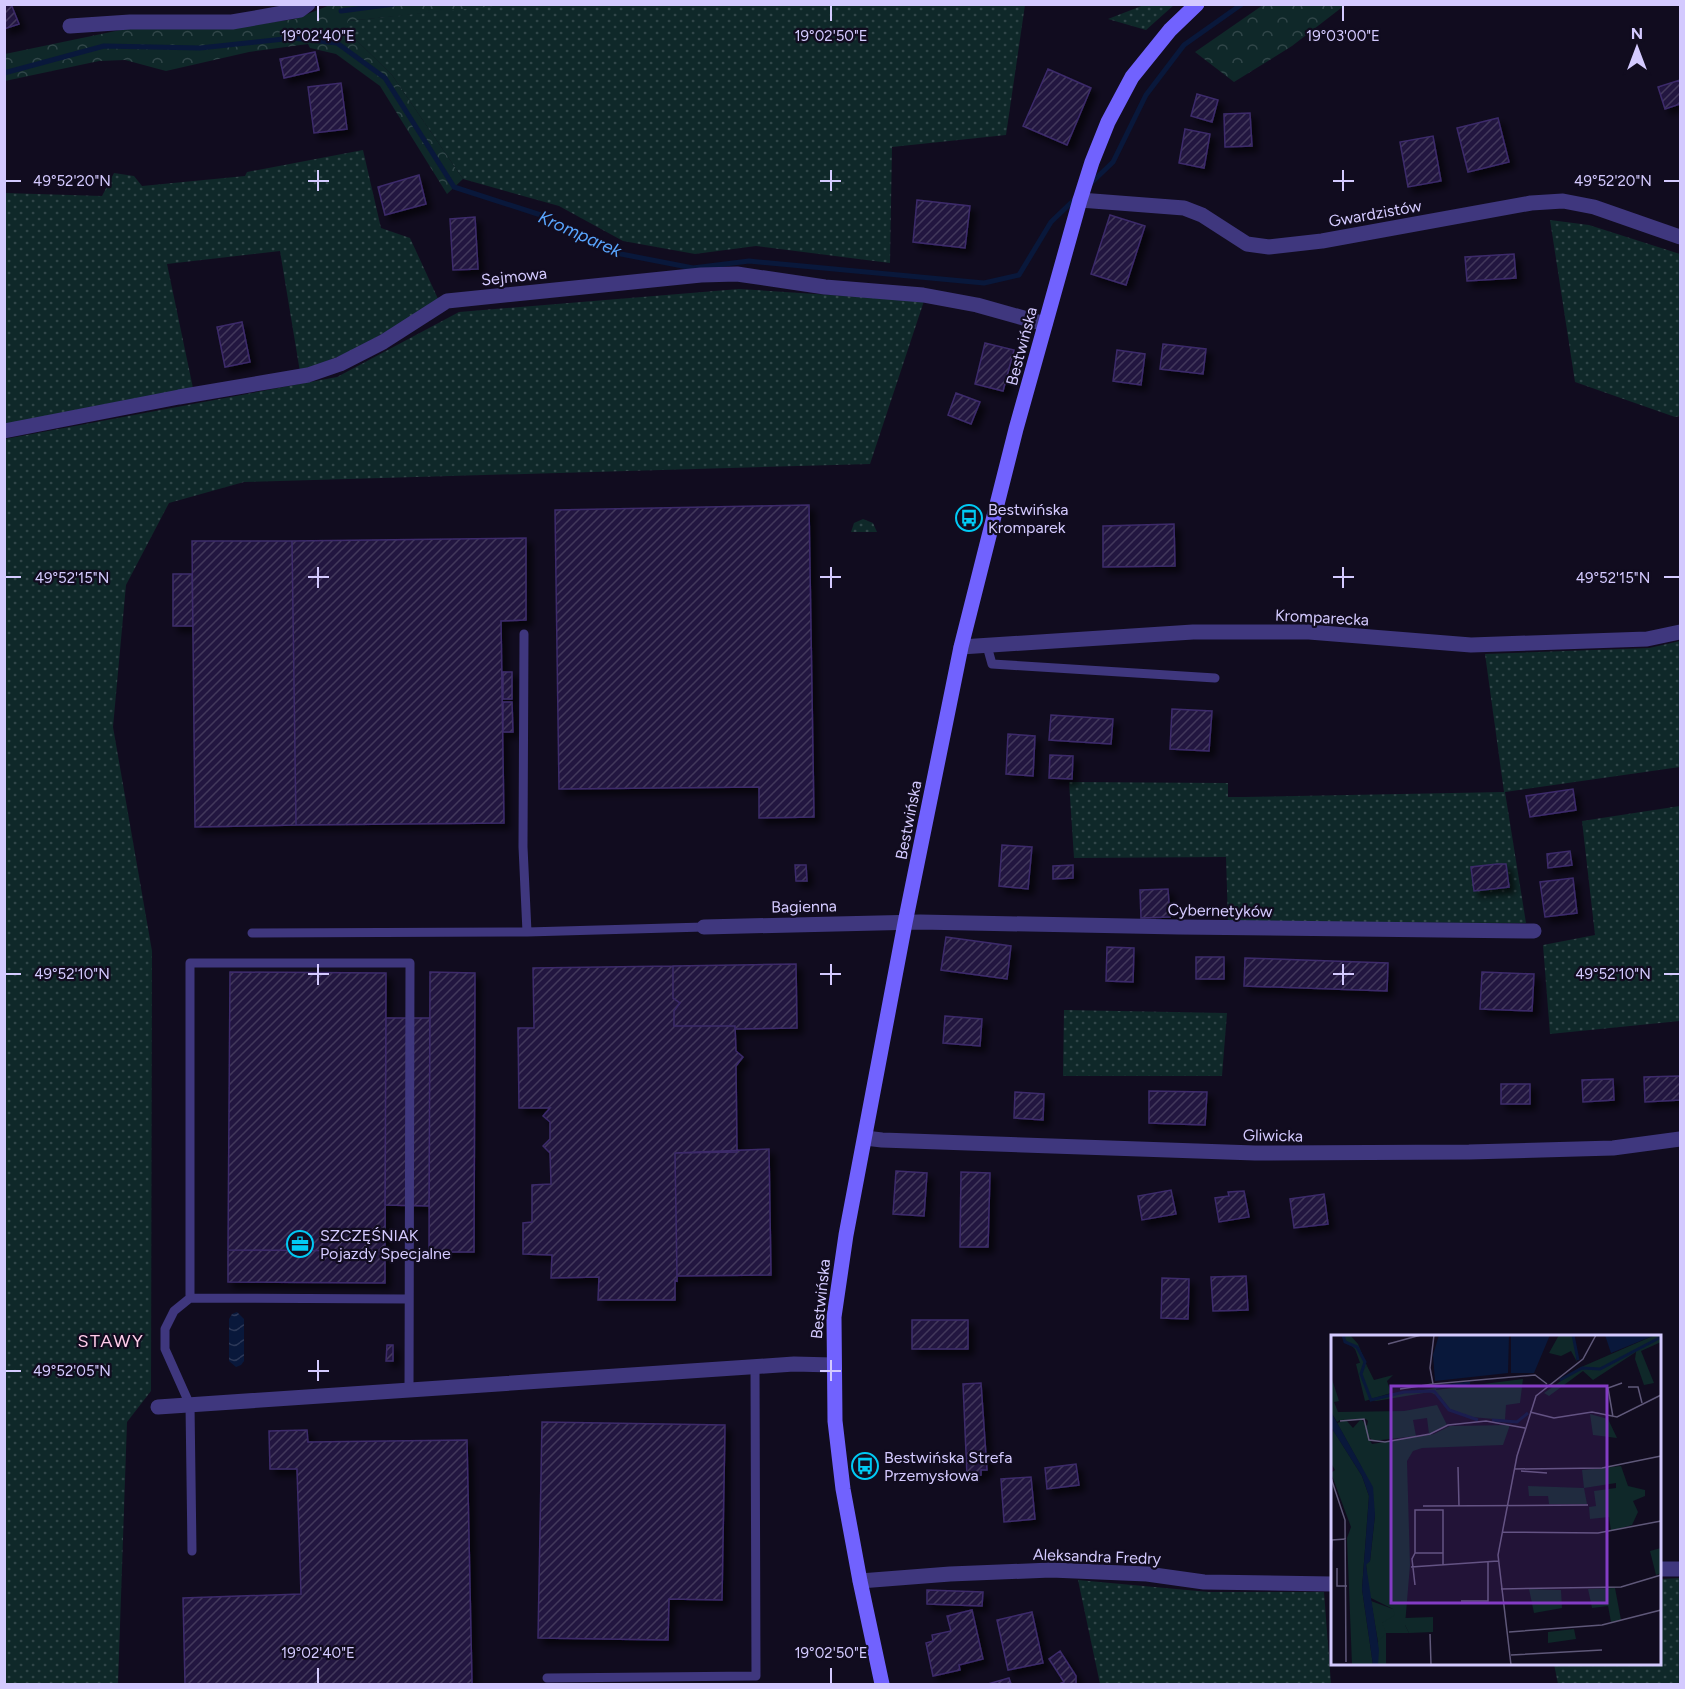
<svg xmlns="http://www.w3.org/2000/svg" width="1685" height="1689" viewBox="0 0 1685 1689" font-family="Figtree,sans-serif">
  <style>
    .grass { fill: url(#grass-dots) }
    .forest { fill: url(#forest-crowns) }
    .water { fill: url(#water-waves) }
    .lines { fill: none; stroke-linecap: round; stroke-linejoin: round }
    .stream { stroke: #09183b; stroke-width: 5 }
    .building { fill: url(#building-hatch); stroke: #3c2b6b; stroke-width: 1.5; filter: url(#shadow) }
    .lane { stroke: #3f377e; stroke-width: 9 }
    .street { stroke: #3f377e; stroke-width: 15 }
    .secondary { stroke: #7162fe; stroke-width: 15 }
    .ticks { fill: none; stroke: #d4caff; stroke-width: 2 }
    .labels { text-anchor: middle; stroke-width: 4.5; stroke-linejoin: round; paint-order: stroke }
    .street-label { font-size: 16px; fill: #d4caff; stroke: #110c1f }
    .poi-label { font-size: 16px; fill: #d4caff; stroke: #110c1f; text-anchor: start }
    .water-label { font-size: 18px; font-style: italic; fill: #59a5fe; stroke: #110c1f }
    .neighbourhood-label { font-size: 18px; letter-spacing: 1.5px; fill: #ffcce9; stroke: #110c1f }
    .inset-river { fill: none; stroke: #09183b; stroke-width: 3 }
    .inset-road { fill: none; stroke: #5f5879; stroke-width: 1.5 }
    .view { fill: #843cc5; fill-opacity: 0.15; stroke: #843cc5; stroke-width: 3 }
    .inset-edge { fill: none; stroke: #d4caff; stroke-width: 3 }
    .ticks-label { font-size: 15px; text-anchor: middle; fill: #d4caff; stroke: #110c1f; stroke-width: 4.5; stroke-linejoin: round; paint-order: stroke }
  </style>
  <defs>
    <pattern id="grass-dots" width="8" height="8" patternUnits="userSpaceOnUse" patternTransform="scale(1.5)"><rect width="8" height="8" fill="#0f2829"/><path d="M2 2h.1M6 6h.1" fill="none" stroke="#314649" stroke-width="1.8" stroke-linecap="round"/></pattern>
    <pattern id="forest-crowns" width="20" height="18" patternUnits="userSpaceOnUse" patternTransform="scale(1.5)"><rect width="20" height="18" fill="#0f2829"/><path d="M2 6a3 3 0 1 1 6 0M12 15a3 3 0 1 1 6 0" fill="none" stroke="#314649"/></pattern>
    <pattern id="water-waves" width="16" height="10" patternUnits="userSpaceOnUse" patternTransform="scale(1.5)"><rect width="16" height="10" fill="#09183b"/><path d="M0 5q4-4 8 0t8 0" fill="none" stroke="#2c3858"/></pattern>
    <pattern id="building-hatch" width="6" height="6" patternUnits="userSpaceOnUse" patternTransform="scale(1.5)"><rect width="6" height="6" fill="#23183f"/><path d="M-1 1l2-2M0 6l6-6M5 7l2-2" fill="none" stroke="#42385c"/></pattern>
    <filter id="shadow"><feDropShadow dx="5.5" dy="5.5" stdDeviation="3" flood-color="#0009"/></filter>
  </defs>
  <rect width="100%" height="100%" fill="#110c1f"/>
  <path class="grass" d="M504,4l521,1 -19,130 -114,12 -2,116 -134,-17 -61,8 -72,-13 -64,-35 -96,-27 -71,-104 -44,-43v-11z
    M1144,5h30l-28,25 -38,-11z
    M363,150l18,78 29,10 30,65 -93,50 -47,19 -20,-121 -113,13 26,124 -188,38v-233l97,3 12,-23 20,3 8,10 103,-10 2,-4z
    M1550,220l39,5 91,29v162l-5,1 -100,-35z
    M739,289l185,12 -54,163 -626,18 -75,21 -43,82 -13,142 39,224 -1,440 -24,31 -9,262h-113v-1245l332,-62 122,-65z
    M863,519l10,4 4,9h-26l3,-9z
    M1680,641v126l-175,25 21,131 -298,-1 -2,-65 -152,1 -5,-76 159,1v14h16l260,-5 -19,-138 164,-6z
    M1680,806v215l-130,13 -7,-89 52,-10 -13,-114z
    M1064,1010l163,3 -5,63h-159z
    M1680,1578v106h-122l-4,-20h106v-85z
    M1078,1580l131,12h115l7,92h-231z"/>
  <path class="forest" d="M330,5h174l-156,16v11l44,43 71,104 -16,15 -67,-108 -44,-32 -26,-6 -2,-4 -59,8 -83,19 -41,-11 -26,1 -94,20v-27l125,-26h103l62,-9z
    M1263,5h82l-53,41 -58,36 -39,-30z"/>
  <path class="water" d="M237,1312l7,7v42l-3,4 -5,2 -7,-6v-42l3,-5z"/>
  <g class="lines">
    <path class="stream" d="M341,11l53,-7
      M4,73l100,-27 96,2 93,-10 44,5 48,35 69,109 93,30 69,36 77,15 56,-7 235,22 35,-8 32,-53 25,-24
      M1089,185l24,-23 33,-67 38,-50 58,-41"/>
  </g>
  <path class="building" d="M4,4h7l8,20 -15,5z
    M315,52l4,18 -35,8 -4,-19z
    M1048,69l43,19 -24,57 -44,-19z
    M1680,80v24l-15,5 -7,-22z
    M341,83l6,46 -33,4 -6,-46z
    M1197,94l21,6 -6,22 -21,-6z
    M1250,113l2,33 -27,1 -1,-33z
    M1498,118l11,44 -41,10 -11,-44z
    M1185,129l25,5 -6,34 -25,-5z
    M1433,136l8,45 -33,6 -8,-45z
    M419,175l7,29 -41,11 -7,-28z
    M917,200l53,6 -5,42 -52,-6z
    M1110,215l35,11 -19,59 -35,-11z
    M475,217l3,52 -25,1 -3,-51z
    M1514,254l2,24 -49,3 -2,-24z
    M242,322l8,40 -25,5 -8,-40z
    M985,343l29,7 -11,41 -28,-7z
    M1163,344l43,5 -3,25 -43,-5z
    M1117,350l28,4 -4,31 -28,-4z
    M956,393l24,9 -9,22 -23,-9z
    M809,505l5,312 -55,1v-31l-200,2 -4,-279z
    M1174,524l1,42 -72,1v-41z
    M526,538v82l-25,1 3,202 -208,2 -4,-284z
    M192,541h100l4,284 -101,2z
    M173,574h19l1,52h-20z
    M503,672h9v27h-9z
    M503,702h9l1,30h-10z
    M1172,709l40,2 -3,40 -39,-2z
    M1051,715l62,4 -2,25 -62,-4z
    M1008,734l27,2 -2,40 -27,-2z
    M1050,755l23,1 -1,23 -23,-1z
    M1573,789l3,21 -46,7 -4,-21z
    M1002,845l30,2 -4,42 -29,-3z
    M1570,851l2,14 -24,3 -1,-14z
    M1497,864h9l3,23 -35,4 -3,-24z
    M795,865h11l1,16h-11z
    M1073,865v13l-20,1v-13z
    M1573,878l4,35 -32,4 -5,-35z
    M1168,889l2,28 -29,1 -1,-28z
    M946,937l65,9 -4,33 -66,-9z
    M1107,947l27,1 -1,34 -27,-1z
    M1196,957h28v22h-28z
    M1245,958l143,5 -1,28 -143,-5z
    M796,964l1,64 -62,1v-3h-61v-15l6,-8 -7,-5v-32z
    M673,966v32l7,5 -6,8v15h61l1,25 7,6 -7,9 1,86 -62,1 2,123v5l-2,-1v20h-77l1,-23 -48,1 1,-23 -29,-1v-31l9,-1v-37l19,-1 -1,-31 -7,-7 7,-7v-17l-7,-6 7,-8h-31l-1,-80h16l-1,-60z
    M230,972l156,1 -1,278 -157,-1z
    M430,972l45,1 -1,279h-45z
    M1482,972l52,2 -2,37 -52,-2z
    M945,1016l37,3 -2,27 -37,-3z
    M386,1018h44l-1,188 -44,-1z
    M1680,1076v24l-35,2 -1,-25z
    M1613,1079l1,21 -31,2 -1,-22z
    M1501,1084h29v20h-29z
    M1149,1091l58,1 -2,33 -56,-2z
    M1015,1092l29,2 -1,26 -29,-2z
    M769,1149l2,126 -94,1 -2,-123z
    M896,1171l31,2 -3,43 -31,-2z
    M961,1172l29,1 -2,74h-28z
    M1171,1190l5,24 -34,6 -4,-24z
    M1244,1191l5,26 -30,5 -4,-24 14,-2 -1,-4z
    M1324,1194l4,30 -34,4 -4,-29z
    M228,1250l157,1v32l-157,-1z
    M1246,1276l2,34 -35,1 -2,-34z
    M1162,1278l27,1 -1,40 -27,-1z
    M912,1320h56v29h-56z
    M387,1345h6v16h-7z
    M981,1383l6,87h-6v5l-14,1 -4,-92z
    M542,1422l183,3 -3,175 -53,-1 -1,41 -130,-2z
    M307,1430l1,12 159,-2 5,244h-287l-2,-86 118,-4 -4,-125h-27l-1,-38z
    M1076,1464l3,21 -32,4 -2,-21z
    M1031,1477l4,42 -31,3 -3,-43z
    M927,1590l56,2 -1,14 -55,-2z
    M972,1610l11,49 -24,6 1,5 -27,6 -7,-33 7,-2 -1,-6 19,-4 -4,-15z
    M1032,1612l11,51 -35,7 -11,-50z
    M1060,1651l16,25v8h-17l5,-2 -15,-23z
    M1009,1678l2,6h-23z"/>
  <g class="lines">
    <path class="lane" d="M524,634l-1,213 4,85
      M987,646l5,18 223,14
      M252,933l275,-1 177,-5
      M190,1298l-16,13 -9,18v20l25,56 2,146
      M409,1299l-219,-1v-335h220l-1,428
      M547,1678l209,-2 -1,-309"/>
    <path class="street" d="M70,26l60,-4h102l68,-12 8,-6
      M1080,200l104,8 18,7 45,29 22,3 53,-6 209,-38 32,-2 31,6 86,30
      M4,431l175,-34 129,-22 32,-11 43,-22 64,-41 254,-26 36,-1 88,13 98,8 54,10 68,19
      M961,647l232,-15h116l162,13 176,-6 33,-7
      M704,927l216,-5 259,5 355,4
      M865,1138l17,2 373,13 214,-1 144,-4 67,-9
      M158,1407l636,-43 39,1
      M1660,1569h20
      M860,1581l90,-7 101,-4 96,4 57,8 128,2"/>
    <path class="secondary" d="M882,1684l-22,-103 -17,-92 -8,-68 -1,-104 12,-82 59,-312 56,-276 55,-218 64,-229 12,-38 16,-40 24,-45 38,-47 27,-26"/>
  </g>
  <path class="ticks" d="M318,6v15M831,6v15M1343,6v15M318,170v21M831,170v21M1343,170v21M6,181h15M308,181h21M820,181h21M1333,181h21M1664,181h15M318,567v21M831,567v21M1343,567v21M6,577h15M308,577h21M820,577h21M1333,577h21M1664,577h15M318,964v21M831,964v21M1343,964v21M6,974h15M308,974h21M820,974h21M1333,974h21M1664,974h15M318,1360v21M831,1360v21M6,1371h15M308,1371h21M820,1371h21M318,1668v15M831,1668v15"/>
  <defs>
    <symbol id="bus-ring" viewBox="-11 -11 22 22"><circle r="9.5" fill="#110c1f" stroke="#01caf4" stroke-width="1.5"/><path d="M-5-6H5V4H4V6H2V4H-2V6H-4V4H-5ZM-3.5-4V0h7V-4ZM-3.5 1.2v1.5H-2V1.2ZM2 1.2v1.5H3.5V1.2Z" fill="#01caf4"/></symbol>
    <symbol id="office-ring" viewBox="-11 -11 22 22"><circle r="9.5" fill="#110c1f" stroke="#01caf4" stroke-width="1.5"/><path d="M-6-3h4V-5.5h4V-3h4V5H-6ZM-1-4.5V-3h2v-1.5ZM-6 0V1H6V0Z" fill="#01caf4"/></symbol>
  </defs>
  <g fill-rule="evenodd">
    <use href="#bus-ring" x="954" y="503" width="30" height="30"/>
    <use href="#office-ring" x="285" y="1229" width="30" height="30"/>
    <use href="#bus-ring" x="850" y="1451" width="30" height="30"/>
  </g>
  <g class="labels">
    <g class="street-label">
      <text transform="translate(1375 213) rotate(-10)" y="6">Gwardzistów</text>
      <text transform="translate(514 276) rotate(-6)" y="6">Sejmowa</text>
      <text transform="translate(1021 346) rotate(-75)" y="6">Bestwińska</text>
      <text transform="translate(1322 617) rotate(3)" y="6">Kromparecka</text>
      <text transform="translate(908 820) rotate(-79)" y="6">Bestwińska</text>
      <text transform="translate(804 906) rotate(-1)" y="6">Bagienna</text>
      <text transform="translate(1220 910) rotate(1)" y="6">Cybernetyków</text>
      <text transform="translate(1273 1135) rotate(1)" y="6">Gliwicka</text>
      <text transform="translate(820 1299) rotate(-84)" y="6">Bestwińska</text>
      <text transform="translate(1097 1556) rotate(2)" y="6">Aleksandra Fredry</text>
    </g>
    <g class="poi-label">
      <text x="988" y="515">Bestwińska<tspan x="988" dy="18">Kromparek</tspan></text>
      <text x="320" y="1241">SZCZĘŚNIAK<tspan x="320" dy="18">Pojazdy Specjalne</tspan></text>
      <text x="884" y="1463">Bestwińska Strefa<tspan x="884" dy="18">Przemysłowa</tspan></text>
    </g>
    <g class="water-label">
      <text transform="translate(580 234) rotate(24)" y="6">Kromparek</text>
    </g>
    <g class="neighbourhood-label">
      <text x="111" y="1347">STAWY</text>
    </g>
  </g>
  <g transform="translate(1331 1335)">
    <rect width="330" height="330" fill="#110c1f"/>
    <path d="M228,0h14l4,27 -6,-11 -10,5 -12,-3zM31,27l1,8 4,-4 7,14 19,-5 -6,6 4,12 -26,8 -9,-37zM0,41l8,25 -5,1 4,10 66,-1 33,-6 10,20 -18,9 -2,-16 -14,2 3,16 -43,5 -6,-6 5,9 62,-10 16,-8 60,-1 -7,20 -81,3 -9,3 -6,10 3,104 -5,60 4,8h-23v32h-8v-23l4,-19 11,-14 -24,-12 -3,-33 4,-3 5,-46 -14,-49 -24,-43 9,-3 7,8 8,-9 6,7 1,-5 -2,-2 -26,1 -3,2 -6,-10zM192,44l-3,24 -14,2 -1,15 -34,-3 -21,-8 -15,-19zM259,79l18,5 9,19 -24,-3zM2,95l29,46 7,20 -7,93 11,76h-21l-5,-127 4,-11 -20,-54 4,-3 -4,-7zM290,131l7,20 17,4v6l-12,5 5,11 -6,13 -21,6 -2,-14 -19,2 -1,-12 7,-1 -2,-15 22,-3v-5l-32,5 3,16h-38l-1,-8h-19l-1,-10 56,2 -2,-18zM330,213v25l-5,2 -6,-24zM284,253l6,32 -10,2 -3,-16 -16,2 -4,-19zM198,254l32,1 1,18 -28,5zM243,294l2,10 -28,4v-11z" fill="#0f2829"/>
    <path d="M9,0h10l8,9 9,22 -4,5 -8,-22zM324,0h6v7l-20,9 13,32 -10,2 -9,-26 1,-7 -43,28 -10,-9 -34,25 -5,-3 35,-25zM141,47l-36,7 12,22 -8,-14 -10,-5 -54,9 -8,-2zM40,266l22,8 2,6 -13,8 4,10 -8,9zM102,282v15l-24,1 -4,-8v-7z" fill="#0f2829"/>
    <path d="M108,0h70l-1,38 -73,8 -2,-26zM180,0h39l-16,38h-23zM274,0h50l-44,18zM0,77l42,75 2,28 -5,46 -4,4 13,85 -1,15h-5l-11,-76 7,-93 -7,-20 -31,-49z" fill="#09183b"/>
    <path class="inset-river" d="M12,0l2,7 12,5 8,15 -4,12 10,26 33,-8 30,-1 15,19 29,10M242,0l5,25M229,45l22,-12 18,1 61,-32M104,52l35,-4M161,85l25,2 11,-9"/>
    <path class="inset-road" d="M103,0l-4,33 3,16 102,-9 12,9M57,9l33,-9M297,52h10l4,16M69,54l33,-5M199,77l24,6 38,-6 25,5 44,-22M282,82l-5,-29 14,-5M9,86l24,-2 5,21 16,2 45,-8 18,-9 38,-4 39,7M127,132l1,39M183,134l88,-1 59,-12M190,136l26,2M0,143l14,42 1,142M92,171l165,-1M171,197l96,1 63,-12M84,218l-3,6 3,26M112,218h-28v-43h28v55M0,222l1,-17 14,-1M80,232l87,-6M6,233v18h10M170,254l120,-2 40,-12M130,266h27v-39M178,297l93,-7 59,-15M99,299l1,31M180,320l91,-5M180,330l-13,-110 19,-99 19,-60 47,-37 13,-24"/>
    <path class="view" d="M60,51h216v217h-216z"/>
    <rect width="330" height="330" class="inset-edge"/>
  </g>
  <g class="ticks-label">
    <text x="318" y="41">19°02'40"E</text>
    <text x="831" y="41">19°02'50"E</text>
    <text x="1343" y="41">19°03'00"E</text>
    <text x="72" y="186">49°52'20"N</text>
    <text x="1613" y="186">49°52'20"N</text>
    <text x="72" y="583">49°52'15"N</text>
    <text x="1613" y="583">49°52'15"N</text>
    <text x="72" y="979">49°52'10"N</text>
    <text x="1613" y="979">49°52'10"N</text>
    <text x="72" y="1376">49°52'05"N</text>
    <text x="318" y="1658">19°02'40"E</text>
    <text x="831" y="1658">19°02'50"E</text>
  </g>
  <rect width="1685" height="1689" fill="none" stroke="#d4caff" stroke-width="12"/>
  <g transform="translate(1637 48)" stroke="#110c1f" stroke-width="4.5" paint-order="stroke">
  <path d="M0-4.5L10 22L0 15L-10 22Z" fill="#d4caff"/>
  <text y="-9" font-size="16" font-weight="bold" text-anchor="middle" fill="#d4caff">N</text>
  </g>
</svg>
